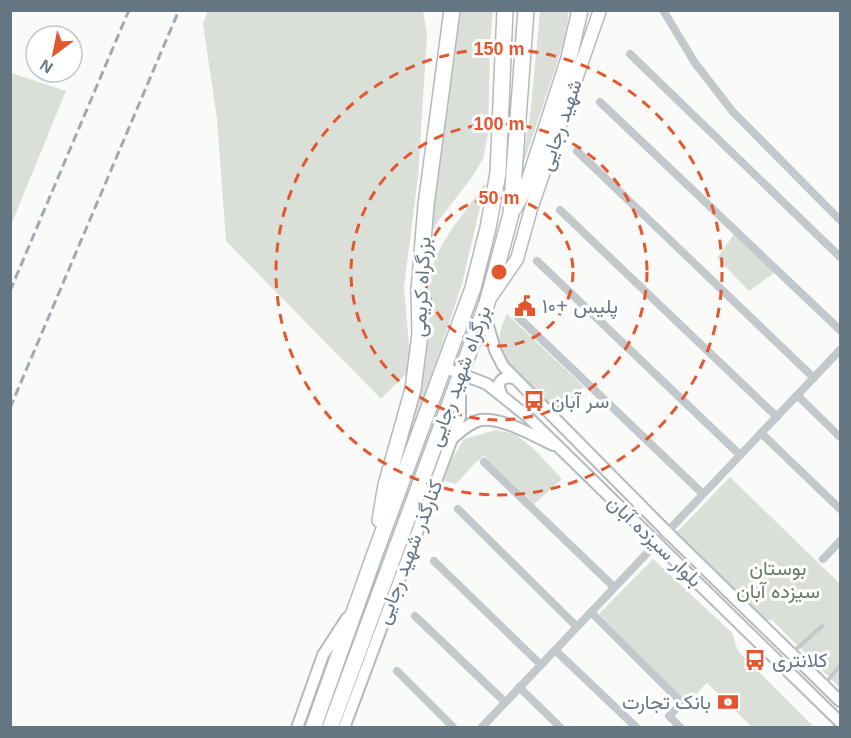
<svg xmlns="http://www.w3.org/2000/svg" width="851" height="738" viewBox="0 0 851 738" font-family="Helvetica,Vazirmatn,sans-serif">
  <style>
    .green { fill: #dadfd7 }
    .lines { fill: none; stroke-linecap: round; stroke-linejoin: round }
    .secondary-casing { stroke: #b3babf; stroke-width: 14 }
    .primary-casing { stroke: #b5babe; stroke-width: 15 }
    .highway-casing { stroke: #b4b9bd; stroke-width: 18 }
    .lane { stroke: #c3c8cc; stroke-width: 4 }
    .street { stroke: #c3c8cc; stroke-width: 8 }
    .secondary { stroke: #fff; stroke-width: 10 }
    .primary { stroke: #fff; stroke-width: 12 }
    .highway { stroke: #fff; stroke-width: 15 }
    .rail { stroke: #a2aab0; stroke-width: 3; stroke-dasharray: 9 4.5; stroke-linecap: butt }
    .ring { fill: none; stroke: #e4572e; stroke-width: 3; stroke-dasharray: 10 8 }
    .labels { text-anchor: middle; stroke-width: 6; stroke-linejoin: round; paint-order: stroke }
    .street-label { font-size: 20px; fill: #657683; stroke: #fff }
    .poi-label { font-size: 20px; fill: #657683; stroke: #fff; text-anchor: start }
    .park-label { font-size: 20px; fill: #687a64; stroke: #fff }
    .centre { fill: #e4572e; stroke: #fff; stroke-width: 3 }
    .ring-label { font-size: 18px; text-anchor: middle; font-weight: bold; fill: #e4572e; stroke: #fff; stroke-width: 6; stroke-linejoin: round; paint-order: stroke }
  </style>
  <rect width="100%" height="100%" fill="#fafaf8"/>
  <path class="green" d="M208,11h215l4,23 -9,143 -14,110 7,82 -30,30 -155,-158 -9,-122 -14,-95z
    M461,11h32l-3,35 -2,88 -5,25 -11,18 -33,43 -10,17z
    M540,11h29l-4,28 -44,132 9,-54z
    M11,73l55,18 -55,134 -1,-152z
    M486,182l-24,102 -54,163h-4c10,-34 20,-67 23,-103 3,-24 -2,-59 7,-82 11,-29 35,-54 52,-80z
    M736,231l41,40 -28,20 -32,-33z
    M507,314l77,73 -25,28c-17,-17 -47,-39 -57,-60 -6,-13 -1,-29 5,-41z
    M496,430l19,4 19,15 28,30 -28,25 -50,-48 -10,8 -18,20 -12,-3 8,-22 12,-20z
    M730,477l110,107v104l-68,-68h-13l-85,-85z
    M653,559l79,74 6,18 75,75 6,1h-67l-45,-44 -20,20 -88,-89z"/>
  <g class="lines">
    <defs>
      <path id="secondary" d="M484,312l11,38 8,16 164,166 173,169
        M443,367l44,17 41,33 312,305
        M502,396l-4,-11c5,-8 7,-8 16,-7
        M453,438c8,-7 17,-16 28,-18 21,-3 53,16 72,25
        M297,728l26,-73 24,-37
        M344,728l116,-311v-32"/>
      <path id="primary" d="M491,297l26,-38 14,-50 69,-199"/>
      <path id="highway" d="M514,208l15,-27 40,-123 11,-48
        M380,520l6,-35 27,-96 7,-55 -1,-44 7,-85 26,-195
        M313,728l60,-169 100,-271 15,-60 10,-55 7,-163
        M330,728l157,-425 24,-89 15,-204"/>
    </defs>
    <use href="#secondary" class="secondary-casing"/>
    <use href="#primary" class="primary-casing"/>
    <use href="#highway" class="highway-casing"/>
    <path class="lane" d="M792,653l30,-27
      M824,685l16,-19"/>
    <path class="street" d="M663,10l32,53 38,49 107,108
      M630,54l210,203
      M600,102l240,228
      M577,151l237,227
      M560,210l217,207
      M537,261l203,194
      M517,316l186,178
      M797,395l43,42
      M761,433l79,76
      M484,462l130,125
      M458,509l119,118
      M823,559l17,-18
      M434,561l107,104
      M591,612l91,91 -13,13 12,12
      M415,616l90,86
      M555,650l82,78
      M397,671l57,57
      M519,687l42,41
      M481,728l359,-378"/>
    <use href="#secondary" class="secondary"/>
    <use href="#primary" class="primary"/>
    <use href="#highway" class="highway"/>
    <path class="rail" d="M10,291l119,-281
      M10,408l169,-398"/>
  </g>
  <g class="ring">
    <circle cx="499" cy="272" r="74"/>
    <circle cx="499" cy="272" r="148"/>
    <circle cx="499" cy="272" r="223"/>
  </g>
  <defs>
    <symbol id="civic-bare" viewBox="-9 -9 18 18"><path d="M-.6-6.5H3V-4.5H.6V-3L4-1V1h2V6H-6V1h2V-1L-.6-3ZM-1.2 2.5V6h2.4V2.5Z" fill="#e4572e" stroke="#fff" stroke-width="2.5" paint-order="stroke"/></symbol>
    <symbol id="bus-bare" viewBox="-9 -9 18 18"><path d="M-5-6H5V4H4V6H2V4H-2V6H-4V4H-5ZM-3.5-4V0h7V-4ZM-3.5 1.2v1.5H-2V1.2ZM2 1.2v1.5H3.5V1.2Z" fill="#e4572e" stroke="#fff" stroke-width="2.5" paint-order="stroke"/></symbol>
    <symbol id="bank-bare" viewBox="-9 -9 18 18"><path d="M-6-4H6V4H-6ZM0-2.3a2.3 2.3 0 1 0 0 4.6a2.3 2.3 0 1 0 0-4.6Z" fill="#e4572e" stroke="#fff" stroke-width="2.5" paint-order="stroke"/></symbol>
  </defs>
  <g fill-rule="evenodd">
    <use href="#civic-bare" x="510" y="291" width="30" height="30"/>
    <use href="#bus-bare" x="519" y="386" width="30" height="30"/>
    <use href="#bus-bare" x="740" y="645" width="30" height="30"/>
    <use href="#bank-bare" x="713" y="687" width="30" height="30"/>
  </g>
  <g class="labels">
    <g class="street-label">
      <text transform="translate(560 125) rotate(-71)" y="7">شهید رجایی</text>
      <text transform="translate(421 287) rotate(-87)" y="7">بزرگراه کریمی</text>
      <text transform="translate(459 376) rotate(-70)" y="7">بزرگراه شهید رجایی</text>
      <text transform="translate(655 541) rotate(44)" y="7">بلوار سیزده آبان</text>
      <text transform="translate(409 552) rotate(-69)" y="7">کنارگذر شهید رجایی</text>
    </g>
    <g class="poi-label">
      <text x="542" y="313">پلیس +۱۰</text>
      <text x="551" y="408">سر آبان</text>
      <text x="772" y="667">کلانتری</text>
      <text x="711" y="709" text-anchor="end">بانک تجارت</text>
    </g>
    <g class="park-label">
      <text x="778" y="575">بوستان<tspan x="778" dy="23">سیزده آبان</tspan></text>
    </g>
  </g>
  <circle cx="499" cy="272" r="9" class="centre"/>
  <g class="ring-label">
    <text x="499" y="55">150 m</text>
    <text x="499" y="130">100 m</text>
    <text x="499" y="204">50 m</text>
  </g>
  <rect width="851" height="738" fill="none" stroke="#657683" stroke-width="24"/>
  <g transform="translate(54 54) rotate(212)"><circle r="28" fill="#ffffff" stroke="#c1c8cd" stroke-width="1.5"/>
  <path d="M0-4.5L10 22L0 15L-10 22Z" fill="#e4572e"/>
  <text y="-9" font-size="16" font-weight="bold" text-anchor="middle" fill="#657683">N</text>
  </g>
</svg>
